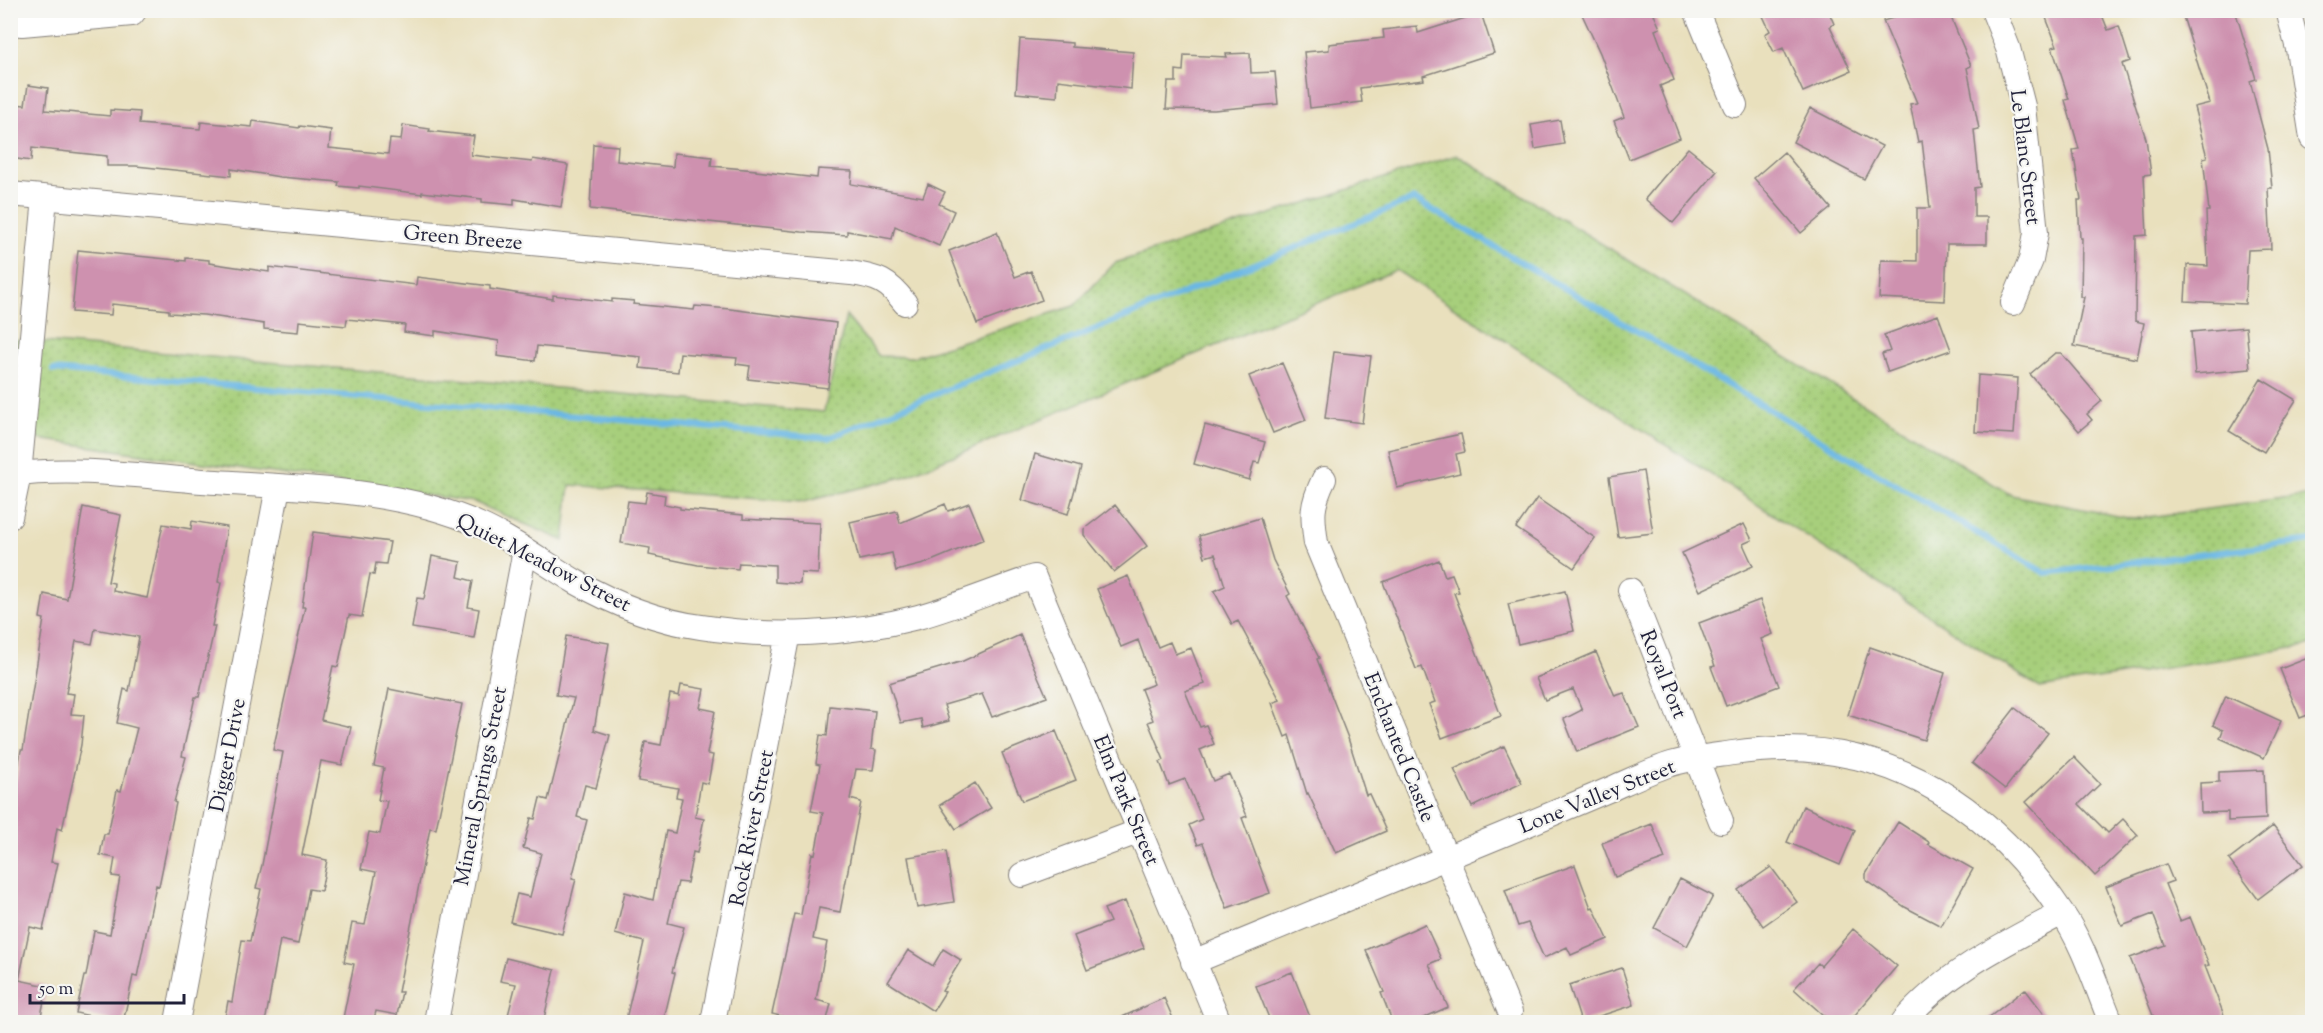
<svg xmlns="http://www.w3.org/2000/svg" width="2323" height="1033" viewBox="0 0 2323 1033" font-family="'Sorts Mill Goudy',serif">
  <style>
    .grass { fill: url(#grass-dots); stroke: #64785b; stroke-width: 1.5 }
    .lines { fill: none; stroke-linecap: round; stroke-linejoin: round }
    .stream { stroke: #6ab7e4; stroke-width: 6 }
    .building { fill: #ce91af }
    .minor-casing { stroke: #86817c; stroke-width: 26 }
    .minor { stroke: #fff; stroke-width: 24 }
    .labels { text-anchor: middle; stroke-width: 4.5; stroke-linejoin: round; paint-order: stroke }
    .street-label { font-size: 21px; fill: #22223b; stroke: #f6f6f2 }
  </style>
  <defs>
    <pattern id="grass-dots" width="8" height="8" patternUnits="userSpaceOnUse" patternTransform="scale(1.5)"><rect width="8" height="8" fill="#a7cf7b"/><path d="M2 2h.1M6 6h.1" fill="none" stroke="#8fb16b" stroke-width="1.8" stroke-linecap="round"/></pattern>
  </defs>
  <rect width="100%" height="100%" fill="#f6f6f2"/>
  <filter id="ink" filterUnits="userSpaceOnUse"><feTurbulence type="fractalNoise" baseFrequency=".0167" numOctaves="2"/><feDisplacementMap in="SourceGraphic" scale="12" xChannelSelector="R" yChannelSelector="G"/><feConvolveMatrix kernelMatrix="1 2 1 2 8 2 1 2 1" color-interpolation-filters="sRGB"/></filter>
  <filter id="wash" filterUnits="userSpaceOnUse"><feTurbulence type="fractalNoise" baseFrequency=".008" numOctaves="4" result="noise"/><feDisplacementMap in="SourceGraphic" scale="24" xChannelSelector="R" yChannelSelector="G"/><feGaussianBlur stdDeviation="1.35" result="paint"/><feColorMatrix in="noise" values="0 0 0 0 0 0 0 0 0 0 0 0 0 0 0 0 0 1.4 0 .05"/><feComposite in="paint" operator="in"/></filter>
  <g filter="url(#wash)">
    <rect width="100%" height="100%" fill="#e9e0bd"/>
    <path class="grass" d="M1457,155l554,340 122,24 179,-24v150l-272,43 -644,-418 -493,207 -100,25 -233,-17 -6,56 -90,-39 -463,-67v-96l813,73 22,-96 33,40 34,1 161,-51 41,-43z"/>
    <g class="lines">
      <path class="stream" d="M10,365h2
        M53,370l775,68 586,-239 631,374 267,-32"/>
    </g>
    <g id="blocks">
      <path class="building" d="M1580,10h72l8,18 -5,2 19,50 -14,6 20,52 -51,21 -15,-38 10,-4 -24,-64z
        M1776,10h52l6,14 -4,2 21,45 -48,21 -20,-44 -9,4 -9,-18 5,-3 -7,-15z
        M1890,10h58l23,56 -4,2 12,61 -5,1 6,57 -6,1v29h13v27h-40l-2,57 -66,-3 2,-38 36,1v-53h13l-8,-67 -4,1 -8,-38 7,-1 -34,-82 10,-3z
        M2043,10h57l8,20 11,-4 11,35 -8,3 24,75 5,35 -7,1 3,60 -11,1 -1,85 9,2 -7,36 -63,-13 10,-49h-3l1,-59h-2l-2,-38h3l-8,-50 6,-1 -14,-49 4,-1 -17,-52 5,-1z
        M2181,10h54l21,69 -6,2 18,68 4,39h-4l3,61 -23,1 -3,54 -60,-3 2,-36 21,1 -2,-55h3l-6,-53 4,-1 -13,-50 16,-4z
        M1481,13l13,40 -71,23 1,4 -64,8 2,14 -52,6 -6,-56 25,-2v-6l55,-6 -1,-8 34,-4 1,7z
        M1020,39l52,4v4l61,5 -2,37 -73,-9 -1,17 -41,-4z
        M1250,53l1,20 24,-1 3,32 -64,6 -48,-1 2,-27h8v-12l7,1 1,-16 43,2 -1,-3z
        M28,85l20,3 -3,22 65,6v-6l30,2 -1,12 61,5 1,-7 51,5 1,-6 46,7 1,-2 31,4 -2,18 59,6 2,-15 11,1 2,-15 27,4 -1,2 45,5 -3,19 61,7 1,-3 35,6 -7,42 -47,-8v6l-32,-3v-3l-60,-7v2l-63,-8v2l-21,-2 1,-4 -59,-5 -49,-8v7l-95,-10h-29v-10l-75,-8 -1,13 -21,-3v-25l4,-29 11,1z
        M1810,108l72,38 -18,33 -71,-37z
        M1560,120l4,24 -29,5 -4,-24z
        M593,144l25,2 -1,15 56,6 1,-14 38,4 -1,9 45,4v1l61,7 1,-9 34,2 -1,13 72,13 5,-13 17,8 -6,12 15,7 -15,35 -44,-20 -3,13 -45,-8v4l-45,-3 -212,-23z
        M1688,148l29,23 -44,52 -28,-24z
        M1784,152l47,56 -30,25 -47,-55z
        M997,232l18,45 16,-6 11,29 -65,24 -28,-73z
        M78,250l108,11v-3l23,2v3l60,9v-5l147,18 1,-8 73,9v3l63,10v-4l59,7v-3l22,2 -1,3 61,6 1,-4 35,3 106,14 -8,65 -80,-9 2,-13 -14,-2 1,-6 -57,-5 -2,19 -38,-4 1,-11 -104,-11 -2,15 -38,-5 2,-15 -64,-10v5l-31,-4 1,-7 -58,-6 -1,7 -47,-5 -1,11 -34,-3v-5l-60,-9 -35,-2v-3l-57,-6 -1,11 -39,-3z
        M1938,315l13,35 -63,22 -6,-18 8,-3 -6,-16z
        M2246,327l4,42 -55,5 -4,-42z
        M1334,352l37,4 -9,67 -37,-5z
        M2055,353h6l41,48 -15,13 5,6 -13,11 -49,-57z
        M1282,363l24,57 -33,13 -24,-57z
        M1978,375l40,3 -4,56 -39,-2z
        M2261,379l35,21 -32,52 -35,-21z
        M1205,425l60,17 -6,21 -5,-1 -5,18 -55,-16z
        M1461,434l4,18 -9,2 4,19 -63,15 -9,-38z
        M1035,454l46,13 -13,47 -46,-14z
        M1643,471l10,62 -35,4 -9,-60z
        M647,492l18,3 -1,9 16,3v2l63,6v4l77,4 -2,51 -17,-1 -1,11 -25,-2v-17l-36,-2 -1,6 -40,-4 -49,-10 1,-7 -29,-5 7,-42 17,2z
        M1537,498l58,40 -21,30 -58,-40z
        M969,503l15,36 -60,25 -28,7 -4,-18 -33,7 -9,-38 47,-11 3,12 45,-19 3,7z
        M1115,505l32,41 -33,26 -30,-37v-6z
        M83,507l38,8 -13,67 6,1 -1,8 34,7 16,-74 28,5 1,-8 35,6 -9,55 3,1 -9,43h3l-16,71h-4l-13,59 4,1 -12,45 2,1 -17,83 -3,-1 -19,92 -4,-1 -10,47 -47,-10 8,-37h2l8,-45 16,3 10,-57 -8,-1 3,-18 -15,-3 4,-21h4l9,-44 4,1 16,-63 -20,-5 7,-34 5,2 10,-54 -44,-8 -3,15 -16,-3 -10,52 8,1 -3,20 13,1 -3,30 -19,85 -5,-2 -6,34 7,1 -15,67 -13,-3 -11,53 28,6 -7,35 -30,-6v-226l3,-10 3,1 5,-30h2l21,-131 -4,-1 4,-24 23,5z
        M1260,518l13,42 17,34 -3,2 32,62 -2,1 31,79 18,57 3,-1 17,37 -50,22 -28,-60 -1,1 -18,-59 -4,2 -13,-34 8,-3 -42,-79 -6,3 -18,-33 11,-5 -10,-32 -10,3 -6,-21z
        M1744,524l8,16 -9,4 10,22 -53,25 -18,-38z
        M313,532l77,10 -4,22 -10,-1 -2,12 -4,-1 -8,43 -13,-2 -11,52 -5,-1 -12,54 30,7 -9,38 -21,-4 -19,94 25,5 -6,31 -12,-2 -11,55 -18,-4 -15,83h-41l4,-22 4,1 10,-62 8,1 11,-52 -5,-1 6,-23 21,-113 -10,-2 32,-143h-3z
        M432,556l29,6 -3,15 15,4 -5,26 11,2 -5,29 -62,-10 5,-30 7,1z
        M1439,560l6,16 7,-2 7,18 -5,1 47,123 -59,22 -13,-34 6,-2 -13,-35 -6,2 -33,-87z
        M1128,576l30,71 12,-5 5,12 16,-6 14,36 -20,7 15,36 6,-2 8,19 -14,6 13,31 16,-7 18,42 -5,2 28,75 -43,15 -24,-65 -5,2 -9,-20 13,-6 -17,-40 -16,6 -9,-23 4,-2 -16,-38 5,-2 -12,-31 13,-5 -16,-44 -17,7 -24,-58z
        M1565,591l9,40 -56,13 -10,-40z
        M1760,600l13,34 -12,5 18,47 -53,20 -15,-39 4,-1 -16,-43z
        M1020,635l27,62 -55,20 -10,-23 -38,11 5,16 -26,7 -2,-9 -20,4 -12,-40 74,-22z
        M566,636l43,7 -15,87 16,5 -14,53 -11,-3 -8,32 10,3 -15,58 4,1 -14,55 -52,-12 7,-28 13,3 11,-44 -18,-5 8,-30 4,1 5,-21 8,2 26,-102 -18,-3z
        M1870,647l75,26 -21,67 -76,-25z
        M1596,652l19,44 9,-3 15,34 -62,25 -13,-33 18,-9 -9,-21 -28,11 -9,-22z
        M2313,656v57l-13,5 -20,-49z
        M681,685l23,4 -4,19 15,3 -8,43 6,1 -5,29 -7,-2 -6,35 9,2 -7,34 -4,-1 -6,31 -9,-1 -10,41 16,4 -12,45 3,1 -12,50h-21l-16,-4 18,-77 -29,-8 10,-42 28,8 13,-69 9,2 7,-35 -6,-1 2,-9 -40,-7 7,-39 16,3 9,-51 9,2z
        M389,689l73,15 -26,125 -6,-1 -32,164h4l-5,23 -21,-4 -3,12h-31l12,-59 -10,-2 8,-39 13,2 11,-53 -15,-3 8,-37 11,2 7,-33 -9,-1 6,-32 -10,-2z
        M2226,696l55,25 -17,37 -44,-20 3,-8 -10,-5z
        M830,706l45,5 -4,38 5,1 -3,20 -17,-1 -6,30 11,3 -21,110 -21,-4 -6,31 14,3 -11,58 15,4 -5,19h-32v-4l-22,-5 22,-100 7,1 11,-62 3,1 8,-41 -12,-2 9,-46 -4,-1 4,-29 7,1z
        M2015,708l33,25 -43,56 -33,-26z
        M1056,731l20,49 -54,21 -20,-48z
        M1504,746l18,37 -50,24 -18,-38z
        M2074,757l26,27 -21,20 29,29 15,-14 15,16 -43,41 -69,-74z
        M2264,770l2,49 -38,2v-9l-27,1 -1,-30 19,-1v-10z
        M975,783l16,25 -35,21 -16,-24z
        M1803,806l52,24 -15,35 -53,-23z
        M1898,822l31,20 -1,2 45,25 -32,57 -36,-19 -39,-27v-6z
        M1652,824l13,35 -50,18 -13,-34z
        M2273,826l30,39 -45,34 -29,-39z
        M946,851l8,51 -37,6 -9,-51z
        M2166,864l7,17 -8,3 15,37 10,-4 19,48 -4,1 22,57h-71l-26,-65 35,-13 -12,-31 -31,12 -16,-39z
        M1575,865l16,43 2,-1 15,32 -37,16 -4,-8 -23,11 -16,-35 -10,3 -13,-36z
        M1771,867l26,35 -34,24 -25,-36z
        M1680,879l33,17 -26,50 -33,-18z
        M1125,901l19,47 -57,22 -13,-34 36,-14 -6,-13z
        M1425,924l16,35 -12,5 19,43 -36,16h-19l-12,-30 3,-1 -18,-42z
        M1853,929l44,37 -49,57h-16l-38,-34 24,-26 3,3z
        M943,949l18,11 -19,31 3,1 -12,19 -45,-29 20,-32 25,16z
        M506,958l49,12 -12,53h-37l10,-39 -16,-3z
        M1622,968l12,37 -53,17 -12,-37z
        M1292,972l18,45 -14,6h-25l-15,-37z
        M2025,989l26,34h-69z
        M1164,998l11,25h-66z"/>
    </g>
  </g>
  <g filter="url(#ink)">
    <use href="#blocks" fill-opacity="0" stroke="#86817c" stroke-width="1.5"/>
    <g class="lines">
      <defs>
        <path id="minor" d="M1696,10l39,95
          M1993,10l15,38 15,58 13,127 -5,27 -18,43
          M2288,10l10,39 14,89
          M10,23l12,1 110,-10 3,-4
          M10,194l841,79c27,4 37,8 54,30
          M10,475c64,-9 129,1 192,6 90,7 194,6 278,44 34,15 64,38 96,57 37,21 81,39 125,45 70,11 148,8 217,-10 39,-11 77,-27 116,-40l185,445
          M1324,479c-13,27 -12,36 -8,64l194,469
          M10,517l9,-43 26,-276
          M1630,590l91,231
          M1022,875l118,-44
          M1193,962c103,-42 206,-85 309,-127 37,-16 74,-31 111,-47 18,-8 37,-17 55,-23 21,-7 44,-9 65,-12 142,-21 252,44 329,160 22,32 34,73 49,109
          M177,1022l101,-535
          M436,1022l89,-472
          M713,1022l75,-389
          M1903,1022c42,-50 103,-79 159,-109"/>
      </defs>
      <use href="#minor" class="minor-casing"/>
      <use href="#minor" class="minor"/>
    </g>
  </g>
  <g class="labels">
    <g class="street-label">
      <text transform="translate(2026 157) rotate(83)" y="7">Le Blanc Street</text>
      <text transform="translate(463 237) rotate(5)" y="7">Green Breeze</text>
      <text transform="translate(544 562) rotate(27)" y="7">Quiet Meadow Street</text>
      <text transform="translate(1664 674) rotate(68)" y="7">Royal Port</text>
      <text transform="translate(1400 747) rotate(68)" y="7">Enchanted Castle</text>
      <text transform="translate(227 755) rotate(-79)" y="7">Digger Drive</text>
      <text transform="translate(480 786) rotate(-79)" y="7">Mineral Springs Street</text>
      <text transform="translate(1597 796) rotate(-22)" y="7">Lone Valley Street</text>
      <text transform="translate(1127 800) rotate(67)" y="7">Elm Park Street</text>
      <text transform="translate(751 828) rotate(-79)" y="7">Rock River Street</text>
    </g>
  </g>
  <rect width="2323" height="1033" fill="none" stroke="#f6f6f2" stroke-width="36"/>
  <path d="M30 994v9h154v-9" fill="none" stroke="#22223b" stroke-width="3"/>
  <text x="39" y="994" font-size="18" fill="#22223b" stroke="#f6f6f2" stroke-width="4.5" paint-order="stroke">50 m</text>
</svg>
